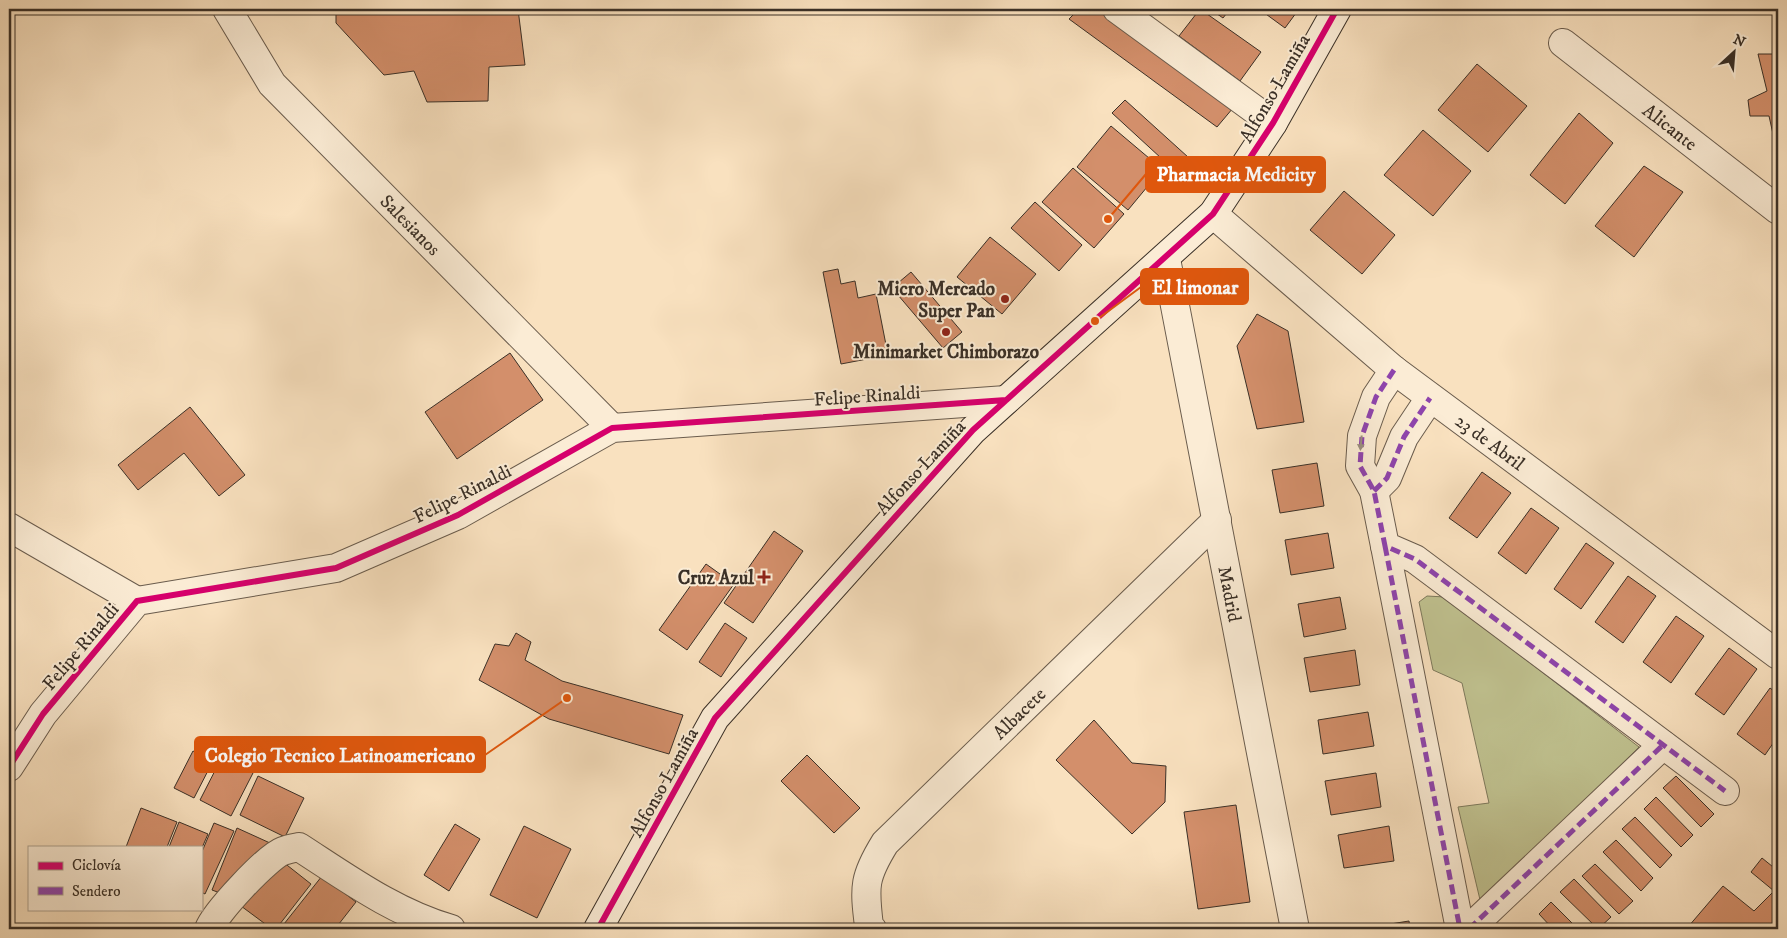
<svg xmlns="http://www.w3.org/2000/svg" width="1787" height="938" viewBox="0 0 1787 938" font-family="'IM FELL DW Pica',serif">
  <style>
    .green { fill: #c0c290; stroke: #7d795c }
    .building { fill: #d38f6b; stroke: #3a3027 }
    .lines { fill: none; stroke-linecap: round; stroke-linejoin: round }
    .street-casing { stroke: #6a5c4d; stroke-width: 30 }
    .secondary-casing { stroke: #3a3027; stroke-width: 30 }
    .street { stroke: #fbecd5; stroke-width: 28 }
    .secondary { stroke: #fbecd5; stroke-width: 28 }
    .quiet { stroke: #8e44ad; stroke-width: 5; stroke-dasharray: 10 5; stroke-linecap: butt }
    .cycleway-casing { stroke: #fbecd5; stroke-width: 9 }
    .cycleway { stroke: #d6006c; stroke-width: 6 }
    .oneway { fill: #9a8e7e }
    .poi-dot { fill: #8f2418; stroke: #fbecd5; stroke-width: 2 }
    .labels { text-anchor: middle; stroke-width: 4; stroke-linejoin: round; paint-order: stroke }
    .street-label { font-size: 19px; fill: #3a3027; stroke: #fbecd5 }
    .poi-label { font-size: 19px; font-weight: bold; fill: #3a3027; stroke: #fbecd5; text-anchor: end }
    .leader { fill: none; stroke: #df570d; stroke-width: 2 }
    .callout-dot { fill: #df570d; stroke: #fbecd5; stroke-width: 2 }
    .callout { fill: #df570d; stroke: #df570d; stroke-width: 2 }
    .callout-label { font-size: 20px; text-anchor: middle; font-weight: bold; fill: #fff }
  </style>
  <rect width="100%" height="100%" fill="#f9e1bf"/>
  <filter id="stains"><feTurbulence type="fractalNoise" baseFrequency=".004" numOctaves="4"/><feColorMatrix values="0 0 0 0 .2 0 0 0 0 .09 0 0 0 0 .02 0 0 0 .5 -.17"/></filter>
  <radialGradient id="worn" r=".72"><stop offset=".6" stop-color="#630" stop-opacity="0"/><stop offset="1" stop-color="#630" stop-opacity=".3"/></radialGradient>
  <path class="green" d="M1427,596l18,1 194,150 -158,157 -23,-97 31,-4 -27,-120 -29,-13 -14,-68z"/>
  <path class="building" d="M336,9h182l7,56 -36,2 -1,34 -61,1 -13,-31 -30,4 -48,-52z
    M1079,9h25l129,99 -16,19 -148,-108z
    M1200,9l61,43 -21,29 -61,-45z
    M1210,9h20l-7,9z
    M1259,9h40l-14,19z
    M1758,54h20v79l-5,1 -4,-18h-19l-2,-16 19,-9z
    M1477,64l50,42 -39,46 -50,-42z
    M1125,100l74,67 -13,14 -74,-68z
    M1579,113l34,30 -48,61 -35,-29z
    M1111,126l51,43 -34,41 -51,-43z
    M1423,130l48,41 -38,45 -49,-41z
    M1644,166l39,26 -49,65 -39,-31z
    M1073,168l51,46 -30,34 -52,-46z
    M1344,191l51,44 -33,39 -52,-44z
    M1035,202l47,43 -23,26 -48,-43z
    M990,237l46,37 -34,40 -45,-37z
    M838,269l3,15 14,-3 3,17 18,-4 12,61 -47,9 -18,-92z
    M911,272l51,60 -19,16 -51,-60z
    M1257,314l31,17 16,91 -47,7 -20,-83z
    M510,353l33,47 -86,59 -32,-47z
    M190,407l55,68 -26,21 -35,-43 -46,37 -20,-25z
    M1317,463l7,43 -44,7 -8,-43z
    M1482,472l29,21 -34,45 -28,-20z
    M1531,508l28,20 -33,46 -28,-21z
    M774,531l29,20 -50,72 -29,-20z
    M1328,533l6,35 -43,7 -6,-35z
    M1586,543l28,20 -33,46 -27,-20z
    M706,564l28,20 -47,66 -28,-20z
    M1628,576l28,20 -33,47 -28,-21z
    M1340,597l6,32 -42,8 -6,-33z
    M1676,616l28,20 -33,47 -28,-21z
    M725,623l22,15 -26,39 -22,-15z
    M516,633l15,9 -6,18 37,21 121,34 -14,39 -120,-35 -70,-39 16,-36 14,2z
    M1729,648l28,21 -33,46 -29,-21z
    M1355,650l5,35 -50,7 -6,-34z
    M1770,688l8,6v42l-13,19 -28,-21z
    M1368,712l6,34 -51,8 -5,-34z
    M1094,720l38,43 34,3 -1,36 -33,32 -76,-74z
    M193,751l20,10 -19,37 -20,-10z
    M807,755l53,53 -26,25 -53,-52z
    M222,757l31,16 -22,43 -31,-16z
    M1376,773l5,34 -50,8 -6,-34z
    M258,776l46,22 -19,39 -45,-22z
    M1676,776l38,38 -13,13 -38,-39z
    M1656,797l37,38 -12,12 -37,-38z
    M1236,805l14,97 -52,7 -14,-97z
    M141,808l36,14 -10,25h-41z
    M1635,817l37,38 -12,13 -38,-39z
    M179,822l29,12 -7,16v-3h-32z
    M214,823l20,8 -29,63 -4,-2v-38z
    M455,824l25,15 -31,52 -25,-16z
    M524,826l47,23 -34,69 -47,-23z
    M1389,826l5,35 -50,7 -6,-33z
    M237,828l33,15 -42,53 -16,-6z
    M1616,840l37,38 -12,13 -38,-39z
    M278,858l33,26 -35,45h-4l-31,-23z
    M1762,858l16,13v58l-8,-5 -5,5h-75l-2,-2 35,-41 31,25 20,-20 -23,-19z
    M1595,864l38,37 -14,13 -37,-38z
    M322,876l34,26 -21,27h-55z
    M1574,879l37,38 -13,12 -38,-37z
    M1551,902l27,27h-25l-14,-15z
    M1409,921l1,8h-51z"/>
  <g class="lines">
    <defs>
      <g id="street">
        <path id="s1" d="M227,9l45,75 340,344"/>
        <path d="M1117,9l156,114"/>
        <path id="s2" d="M1563,43l215,167"/>
        <path id="s3" d="M1213,214l181,156 384,285"/>
        <path id="s4" d="M1166,259l129,670"/>
        <path d="M1394,370l-18,27 -14,39 -2,30 14,25 11,55 30,13 310,232"/>
        <path d="M1374,491l13,-13 17,-41 26,-39"/>
        <path d="M9,527l128,74"/>
        <path d="M1385,546l75,383"/>
        <path d="M9,767l34,-53 94,-113 199,-33 122,-53 154,-87 394,-28"/>
        <path d="M209,929c6,-16 58,-72 74,-78 5,-2 11,-3 16,-4 48,31 96,66 152,82"/>
        <path id="s5" d="M872,929l-3,-3c-5,-40 -5,-49 16,-83l332,-323"/>
        <path d="M1469,929l194,-184"/>
      </g>
      <path id="secondary" d="M598,929l117,-211 258,-288 240,-216 60,-91 64,-114"/>
    </defs>
    <use href="#street" class="street-casing"/>
    <use href="#secondary" class="secondary-casing"/>
    <use href="#street" class="street"/>
    <use href="#secondary" class="secondary"/>
    <path class="quiet" d="M1394,370l-18,27 -14,39 -2,30 14,25 11,55 30,13 310,232
      M1374,491l13,-13 17,-41 26,-39
      M1385,546l75,383
      M1469,929l194,-184"/>
    <defs>
      <path id="cycleway" d="M9,767l34,-53 94,-113 199,-33 122,-53 154,-87 394,-28
        M598,929l117,-211 258,-288 240,-216 60,-91 64,-114"/>
    </defs>
    <use href="#cycleway" class="cycleway-casing"/>
    <use href="#cycleway" class="cycleway"/>
  </g>
  <defs><path id="oneway-solid" d="M-6-.8H1V-3.2L6.5 0L1 3.2V.8H-6Z" transform="scale(1.25)"/></defs>
  <use class="oneway" href="#oneway-solid" transform="translate(1361 443) rotate(95)"/>
  <g class="poi-dot">
    <circle cx="1005" cy="299" r="5"/>
    <circle cx="946" cy="332" r="5"/>
    <path d="M761.5 569.5h5v5h5v5h-5v5h-5v-5h-5v-5h5z"/>
  </g>
  <g class="labels">
    <g class="street-label">
      <text transform="translate(1274 88) rotate(-60)" y="7">Alfonso Lamiña</text>
      <text dy="7" stroke="none"><textPath href="#s2" startOffset="136">Alicante</textPath></text>
      <text dy="7" stroke="none"><textPath href="#s1" startOffset="285">Salesianos</textPath></text>
      <text transform="translate(867 395) rotate(-4)" y="7">Felipe Rinaldi</text>
      <text dy="7" stroke="none"><textPath href="#s3" startOffset="359">23 de Abril</textPath></text>
      <text transform="translate(920 467) rotate(-47)" y="7">Alfonso Lamiña</text>
      <text transform="translate(462 493) rotate(-27)" y="7">Felipe Rinaldi</text>
      <text dy="7" stroke="none"><textPath href="#s4" startOffset="341">Madrid</textPath></text>
      <text transform="translate(80 646) rotate(-50)" y="7">Felipe Rinaldi</text>
      <text dy="7" stroke="none"><textPath href="#s5" startOffset="278">Albacete</textPath></text>
      <text transform="translate(663 782) rotate(-61)" y="7">Alfonso Lamiña</text>
    </g>
    <g class="poi-label">
      <text x="995" y="295">Micro Mercado<tspan x="995" dy="22">Super Pan</tspan></text>
      <text x="946" y="358" text-anchor="middle">Minimarket Chimborazo</text>
      <text x="754" y="584">Cruz Azul</text>
    </g>
  </g>
  <path class="leader" d="M1108 219L1146 174M1095 321L1141 287M567 698L485 755"/>
  <g class="callout-dot">
    <circle cx="1108" cy="219" r="5"/>
    <circle cx="1095" cy="321" r="5"/>
    <circle cx="567" cy="698" r="5"/>
  </g>
  <g class="callout">
    <rect x="1146" y="157" width="179" height="35" rx="5"/>
    <rect x="1141" y="269" width="107" height="35" rx="5"/>
    <rect x="195" y="737" width="290" height="35" rx="5"/>
  </g>
  <g class="callout-label">
    <text x="1236" y="181">Pharmacia Medicity</text>
    <text x="1195" y="294">El limonar</text>
    <text x="340" y="762">Colegio Tecnico Latinoamericano</text>
  </g>
  <rect width="1787" height="938" fill="none" stroke="#f9e1bf" stroke-width="30"/>
  <rect x="10" y="10" width="1767" height="918" fill="none" stroke="#3a3027" stroke-width="2.5"/>
  <rect x="15" y="15" width="1757" height="908" fill="none" stroke="#3a3027"/>
  <rect x="28" y="846" width="175" height="65" fill="#fbecd5" stroke="#aea18f"/>
  <rect x="38" y="862" width="25" height="8" fill="#d6006c" stroke="#aea18f"/>
  <text x="72" y="870" font-size="15" fill="#3a3027">Ciclovía</text>
  <rect x="38" y="887" width="25" height="8" fill="#8e44ad" stroke="#aea18f"/>
  <text x="72" y="896" font-size="15" fill="#3a3027">Sendero</text>
  <g transform="translate(1734 52) rotate(26)" stroke="#fbecd5" stroke-width="4" paint-order="stroke">
  <path d="M0-4L9 19L0 12L-9 19Z" fill="#3a3027"/>
  <text y="-8" font-size="14" font-weight="bold" text-anchor="middle" fill="#3a3027">N</text>
  </g>
  <rect width="100%" height="100%" filter="url(#stains)"/>
  <rect width="100%" height="100%" fill="url(#worn)"/>
</svg>
